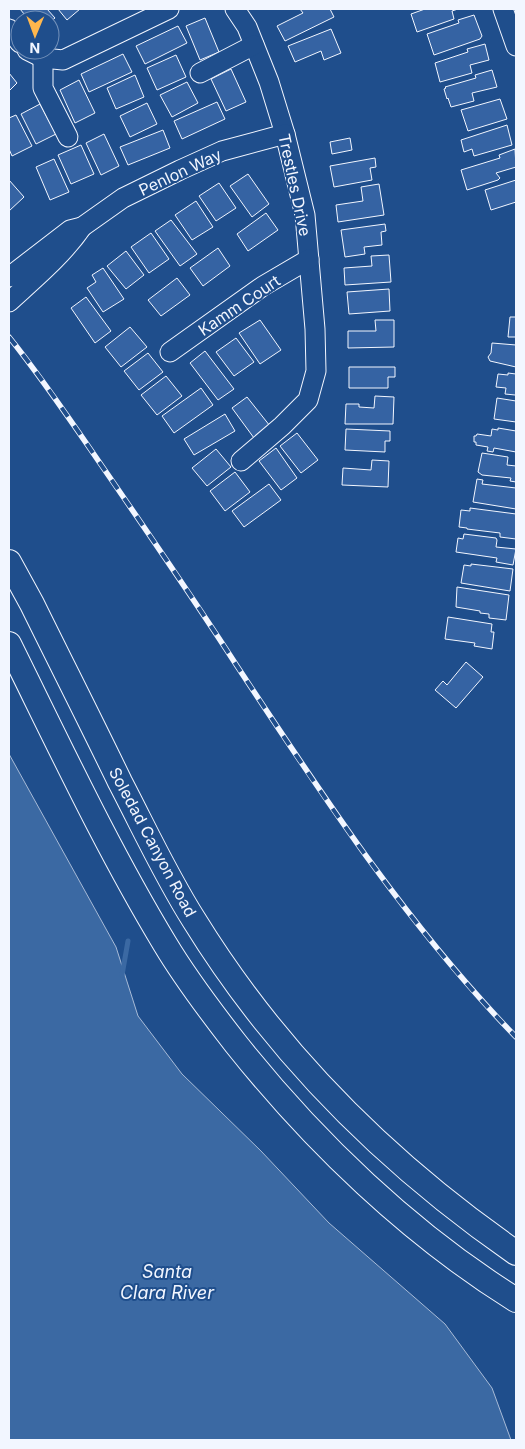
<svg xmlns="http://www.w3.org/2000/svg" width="525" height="1449" font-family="Inter,sans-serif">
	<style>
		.water { fill: #3b69a3; stroke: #a8bbd7 }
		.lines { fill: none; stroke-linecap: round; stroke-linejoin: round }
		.stream { stroke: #3b69a3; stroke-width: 5 }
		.building { fill: #3563a3; stroke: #f2f6ff }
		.minor-casing { stroke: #f2f6ff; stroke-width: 21 }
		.major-casing { stroke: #f2f6ff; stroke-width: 26 }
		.minor { stroke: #1f4e8c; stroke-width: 19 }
		.major { stroke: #1f4e8c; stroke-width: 24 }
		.rail-casing { stroke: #f2f6ff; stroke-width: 5.5 }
		.rail { stroke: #1f4e8c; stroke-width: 4; stroke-dasharray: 11; stroke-linecap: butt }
		.labels { text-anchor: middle; stroke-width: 4; stroke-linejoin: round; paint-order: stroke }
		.street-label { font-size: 16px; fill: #f2f6ff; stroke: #1f4e8c }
		.water-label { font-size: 18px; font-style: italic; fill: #f2f6ff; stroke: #1f4e8c }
	</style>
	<rect width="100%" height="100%" fill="#1f4e8c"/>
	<!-- water -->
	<path class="water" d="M9,754L116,947L138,1016L182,1074L261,1151L329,1223L445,1324L492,1388L511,1440H9Z"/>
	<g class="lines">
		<!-- stream -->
		<path class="stream" d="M122,975L128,941"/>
	</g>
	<!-- building -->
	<g class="building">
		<path d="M20,9H47L55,18L50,22V20H29Z"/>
		<path d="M58,9H80L67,20Z"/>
		<path d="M300,9H330L334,17L285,41L277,26L303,13Z"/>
		<path d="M425,9H458L452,11L454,19L417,32L411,14Z"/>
		<path d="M474,15L482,36L480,39L434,55L427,34L459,23L458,20Z"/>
		<path d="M205,18L219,52L200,60L186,26Z"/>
		<path d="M178,26L187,43L145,64L136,46Z"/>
		<path d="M331,29L341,53L324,60L321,51L295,62L288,46Z"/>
		<path d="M485,44L489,60L470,65L472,73L440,82L435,63L468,52L467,49Z"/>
		<path d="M123,54L132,72L89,92L81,74Z"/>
		<path d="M176,55L186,77L157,90L147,68Z"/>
		<path d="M231,69L246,102L226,111L211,79Z"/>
		<path d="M492,70L497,87L472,93L474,101L451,107L448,98L447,99L444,89L446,88L445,87L476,78L475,75Z"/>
		<path d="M9,73L17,83L9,91Z"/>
		<path d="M135,75L144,97L116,109L107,88Z"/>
		<path d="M79,80L95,113L75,123L60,90Z"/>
		<path d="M187,82L198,103L172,117L160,95Z"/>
		<path d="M500,99L507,119L468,131L461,110Z"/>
		<path d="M217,102L225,119L182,139L174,121Z"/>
		<path d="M147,103L157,124L130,137L120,116Z"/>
		<path d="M40,104L56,134L36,144L21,114Z"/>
		<path d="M16,115L32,146L12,156L9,149V118Z"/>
		<path d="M507,125L512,145L474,156L472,149L464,152L461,140Z"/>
		<path d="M163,130L170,148L128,165L120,147Z"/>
		<path d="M104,134L119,166L101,175L86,143Z"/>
		<path d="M350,138L352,150L332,154L330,142Z"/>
		<path d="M81,145L94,174L71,184L58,155Z"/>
		<path d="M515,149L516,167L496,173L500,178L498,180L467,190L461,170L500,158L499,155Z"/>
		<path d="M375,158L376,167L370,168L372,180L334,187L330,166Z"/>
		<path d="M54,159L69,192L50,200L36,167Z"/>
		<path d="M248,174L269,204L252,217L230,186Z"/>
		<path d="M9,180L24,197L9,211Z"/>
		<path d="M516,180V202L491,210L485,190Z"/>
		<path d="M219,183L236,208L216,221L199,196Z"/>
		<path d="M379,184L384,215L338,222L336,205L363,201L361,187Z"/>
		<path d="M196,201L213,227L192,240L175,215Z"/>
		<path d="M266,213L278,230L248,251L237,234Z"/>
		<path d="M171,220L197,254L180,266L155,231Z"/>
		<path d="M385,224L386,231L381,232L382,245L364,247L365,254L345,257L341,230Z"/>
		<path d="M151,233L169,259L149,273L131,247Z"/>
		<path d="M218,248L230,266L203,286L190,268Z"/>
		<path d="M126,251L144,275L126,289L107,266Z"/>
		<path d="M389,255L391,282L345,285L344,268L372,266L371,256Z"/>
		<path d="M103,268L124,299L103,312L87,288L96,282L92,275Z"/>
		<path d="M177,278L190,295L161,316L148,300Z"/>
		<path d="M389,289L390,311L349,314L347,292Z"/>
		<path d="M86,297L111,331L95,343L71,308Z"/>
		<path d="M510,317H516V337H508Z"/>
		<path d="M260,320L281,350L260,364L239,333Z"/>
		<path d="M375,320H394V347L348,348V331H376Z"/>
		<path d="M130,327L147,347L121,367L105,347Z"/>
		<path d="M236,338L254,362L234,376L216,352Z"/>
		<path d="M492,343L516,345V367L490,361L488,357L491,353Z"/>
		<path d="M205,351L234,389L218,400L190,363Z"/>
		<path d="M148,353L163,372L139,390L124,371Z"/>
		<path d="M349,367H395V377H388V388H349Z"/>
		<path d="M508,373L516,374V395H515L505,394L506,388L496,387L498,374L508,375Z"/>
		<path d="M166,376L182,396L157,415L141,395Z"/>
		<path d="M201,388L213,405L174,433L162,416Z"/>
		<path d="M375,396L394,397L393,424H345L346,404H359V407L374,408Z"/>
		<path d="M247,397L270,426L254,438L232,408Z"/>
		<path d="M497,398L516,401V422L494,419Z"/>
		<path d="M225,414L235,431L194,455L184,439Z"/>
		<path d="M498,428L516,431V457V452L494,448L493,452L487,451L488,447L476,445V442H474V436H476L477,434L491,436L492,429L498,430Z"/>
		<path d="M346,429L390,431V441H385V452L345,450Z"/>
		<path d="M297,433L318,460L301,473L280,446Z"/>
		<path d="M276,448L297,478L281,490L259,461Z"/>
		<path d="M216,449L231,467L207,486L192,468Z"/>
		<path d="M482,453L508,457L507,465L516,466V482L510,481L511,478L482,475L478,472Z"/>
		<path d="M372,460L389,461L388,487L342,485L343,468L371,470Z"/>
		<path d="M235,472L250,492L225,511L210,491Z"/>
		<path d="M477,479L483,480L482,484L516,488V509L473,502Z"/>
		<path d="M269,484L281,500L244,527L232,511Z"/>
		<path d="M470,508L516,514V539L500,537V533L467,529V528L459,527L461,510L470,511Z"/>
		<path d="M464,534L496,538L497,540L496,547L516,549L513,565L496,562L497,558L456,552L458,538L463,539Z"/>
		<path d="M471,564L513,569L510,591L461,583L464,565L471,566Z"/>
		<path d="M457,587L509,595L506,620L489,618V614L480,613V611L456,607Z"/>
		<path d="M448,617L492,624L491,632H494L492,649L474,646L475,643L445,639Z"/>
		<path d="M466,662L483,677L456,708L435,690L443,681L447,685Z"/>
	</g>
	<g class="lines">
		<!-- minor casing -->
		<g class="minor-casing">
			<g id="minor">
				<path d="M235,9L247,27L269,82L285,134L305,215L315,329L316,371L308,400L282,426L241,461"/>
				<path d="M503,9L516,46"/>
				<path d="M9,29L20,43"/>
				<path d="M27,50L43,58L63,60L169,9"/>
				<path d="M43,58V88L68,137"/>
				<path d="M200,73L254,45"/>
				<path d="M82,227L123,198L180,170L222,151L285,134"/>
				<path d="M9,277L70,230L82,227C63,255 34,279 9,302"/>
				<path d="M170,352L263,286L309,259"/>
			</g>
		</g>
		<!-- major casing -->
		<g class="major-casing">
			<g id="major">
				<path d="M9,562L32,604C61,663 91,722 120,782C144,828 166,876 194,920C276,1053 388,1164 516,1253"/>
				<path d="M9,644C59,745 107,848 165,944C186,979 211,1012 236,1044C314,1142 410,1234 516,1300"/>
			</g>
		</g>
		<!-- minor -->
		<use href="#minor" class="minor"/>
		<!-- major -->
		<use href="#major" class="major"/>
		<!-- rail casing -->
		<g class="rail-casing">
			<path id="rail" d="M9,337C46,383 79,433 113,482C155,543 197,604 237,666C323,796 406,924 516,1037"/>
		</g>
		<!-- rail -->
		<use href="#rail" class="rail"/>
	</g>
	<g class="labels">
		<!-- street labels -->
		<g class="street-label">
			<text transform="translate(180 172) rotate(-25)" y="6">Penlon Way</text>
			<text transform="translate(295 185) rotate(78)" y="6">Trestles Drive</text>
			<text transform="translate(239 305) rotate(-34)" y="6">Kamm Court</text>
			<text transform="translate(153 842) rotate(62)" y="6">Soledad Canyon Road</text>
		</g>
		<!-- water labels -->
		<g class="water-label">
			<text x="167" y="1278">Santa<tspan x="167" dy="21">Clara River</tspan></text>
		</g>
	</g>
	<!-- border -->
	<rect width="525" height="1449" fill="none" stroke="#f2f6ff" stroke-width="20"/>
	<!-- north arrow -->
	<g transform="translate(35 35) rotate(181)"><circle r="24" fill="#1f4e8c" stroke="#7391ba"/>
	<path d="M0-4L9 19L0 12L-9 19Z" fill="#ffb74d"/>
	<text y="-8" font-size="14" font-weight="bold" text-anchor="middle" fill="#f2f6ff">N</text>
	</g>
</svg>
